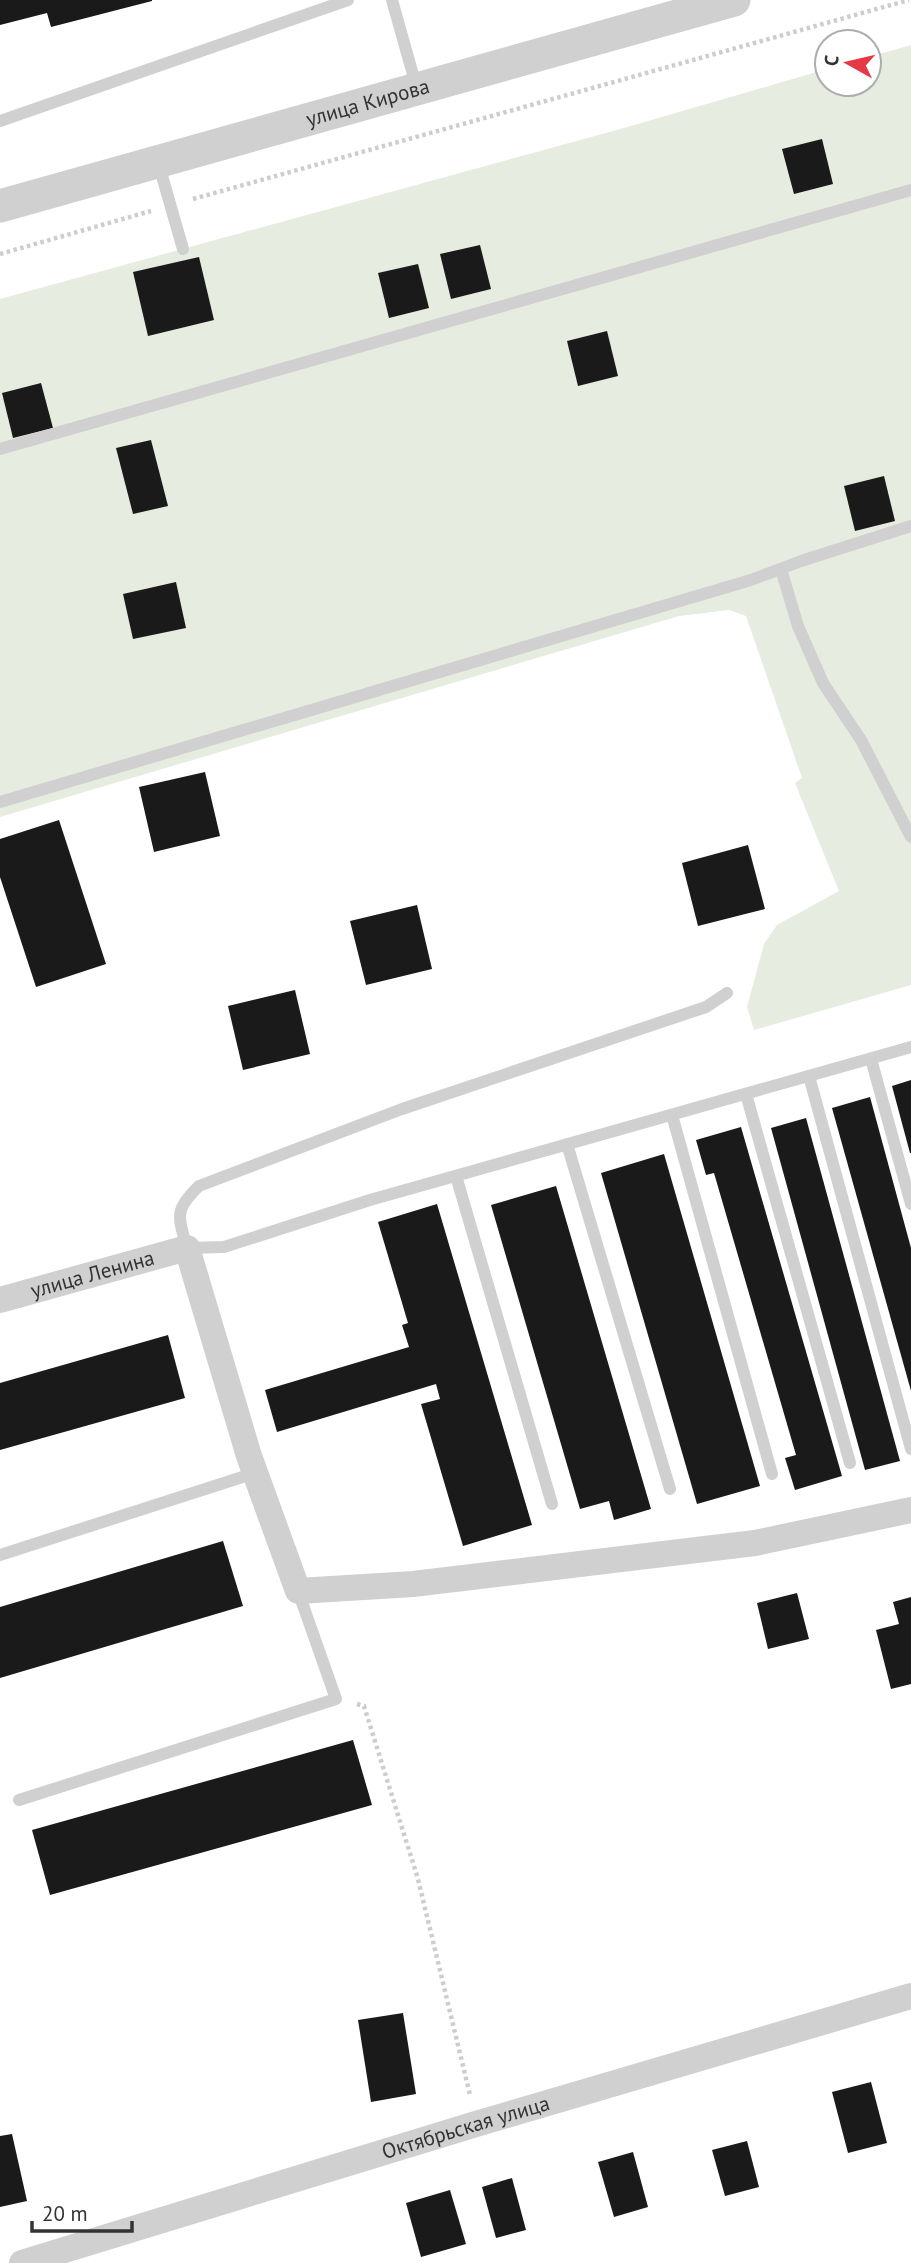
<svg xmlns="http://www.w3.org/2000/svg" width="911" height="2263" font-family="'PT Sans',sans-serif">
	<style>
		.green { fill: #e6ecdf }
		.building { fill: #1a1a1a }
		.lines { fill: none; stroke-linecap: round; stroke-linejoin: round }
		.path { stroke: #cdcdcd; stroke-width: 4.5; stroke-dasharray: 3.5 3.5; stroke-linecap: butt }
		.service { stroke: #d0d0d0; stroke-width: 12 }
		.minor { stroke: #d0d0d0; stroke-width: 26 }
		.tertiary { stroke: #d0d0d0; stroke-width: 33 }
		.labels { text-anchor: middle; stroke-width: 7; stroke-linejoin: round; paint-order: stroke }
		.street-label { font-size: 21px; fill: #333; stroke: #fff }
	</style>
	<rect width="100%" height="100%" fill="#fff"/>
	<!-- green -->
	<path class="green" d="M911,45V985L754,1030L747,1007L764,944L777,925L839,891L795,783L802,778L746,616L729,610L679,616L0,817V299L624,128L827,69V84H869V57Z"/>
	<!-- building -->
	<g class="building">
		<path d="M0,0H152V1L51,27L47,13L0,25Z"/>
		<path d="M822,139L833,184L794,194L782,149Z"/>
		<path d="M480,245L491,289L451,299L440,254Z"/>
		<path d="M199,257L214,320L148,336L133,272Z"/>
		<path d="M418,264L429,308L389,318L378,273Z"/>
		<path d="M607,331L618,376L578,386L567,341Z"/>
		<path d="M41,383L53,428L13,438L2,393Z"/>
		<path d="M151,440L168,506L133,514L116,448Z"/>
		<path d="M884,476L895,521L855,531L844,486Z"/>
		<path d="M176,582L186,628L133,639L123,594Z"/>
		<path d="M205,772L220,836L154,852L139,787Z"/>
		<path d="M59,820L106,964L36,987L0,877V839Z"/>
		<path d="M748,845L765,909L698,926L682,863Z"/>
		<path d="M417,905L432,969L366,985L350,921Z"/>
		<path d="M295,990L310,1054L243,1070L228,1006Z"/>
		<path d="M911,1080V1153H910L892,1086Z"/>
		<path d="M870,1097L911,1248V1391L832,1108Z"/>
		<path d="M806,1118L900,1461L865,1470L771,1128Z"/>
		<path d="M741,1127L842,1476L795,1490L785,1458L796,1455L714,1173L706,1175L696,1140Z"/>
		<path d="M664,1154L760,1486L697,1504L601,1173Z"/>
		<path d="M556,1186L651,1509L614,1520L609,1501L580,1509L491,1205Z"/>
		<path d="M437,1204L532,1525L463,1546L421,1404L440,1399L436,1384L277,1432L265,1390L409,1347L402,1325L408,1323L378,1222Z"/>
		<path d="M168,1335L185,1398L0,1450V1383Z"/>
		<path d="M223,1541L243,1606L0,1678V1607Z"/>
		<path d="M797,1593L809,1639L768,1649L757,1603Z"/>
		<path d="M911,1597V1684L891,1689L876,1630L899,1624L893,1602Z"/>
		<path d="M353,1740L372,1805L50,1895L32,1830Z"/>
		<path d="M403,2013L416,2094L371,2102L358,2020Z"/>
		<path d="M871,2082L887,2143L848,2153L832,2092Z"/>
		<path d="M12,2134L27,2201L0,2207V2136Z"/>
		<path d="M747,2141L759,2187L725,2196L712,2150Z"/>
		<path d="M633,2152L648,2207L614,2217L598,2162Z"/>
		<path d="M512,2178L526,2230L496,2238L482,2187Z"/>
		<path d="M450,2190L466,2244L421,2257L406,2203Z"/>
	</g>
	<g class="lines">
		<!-- path -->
		<g class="path">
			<path d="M193,199L909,0"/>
			<path d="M0,254L151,211"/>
			<path d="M357,1704L364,1706L418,1879L470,2095"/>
		</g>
		<!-- service -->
		<g class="service">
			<path d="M392,0L417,89"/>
			<path d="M0,121L348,0"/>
			<path d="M158,162L183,249"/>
			<path d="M0,449L911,190"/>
			<path d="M781,569L798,626L823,683L861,740L911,837"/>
			<path d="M0,802L751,580L801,561L911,526"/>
			<path d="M727,993L706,1007L402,1109L199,1186C174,1210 178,1216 187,1248L224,1247L370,1200L911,1047"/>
			<path d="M871,1059L911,1204"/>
			<path d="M809,1076L911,1449"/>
			<path d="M746,1094L850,1463"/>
			<path d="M672,1115L772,1474"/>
			<path d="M567,1144L670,1489"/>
			<path d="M456,1176L552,1504"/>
			<path d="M0,1555L255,1473"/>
			<path d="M19,1800L336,1699L298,1591"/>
		</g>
		<!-- minor -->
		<g class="minor">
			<path id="s1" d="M0,1300L187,1248L249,1456L298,1591L413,1584L755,1543L911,1510"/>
			<path id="s2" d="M22,2263L476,2124L911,1996"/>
		</g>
		<!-- tertiary -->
		<path class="tertiary" id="s3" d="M0,206L734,0"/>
	</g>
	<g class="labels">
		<!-- street labels -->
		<g class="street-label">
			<text dy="7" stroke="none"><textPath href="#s3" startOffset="382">улица Кирова</textPath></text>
			<text dy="7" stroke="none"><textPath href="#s1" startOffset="96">улица Ленина</textPath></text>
			<text dy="7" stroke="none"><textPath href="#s2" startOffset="464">Октябрьская улица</textPath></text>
		</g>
	</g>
	<!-- north arrow -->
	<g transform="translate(848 63) rotate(278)"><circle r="33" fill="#ffffff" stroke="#adadad" stroke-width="2"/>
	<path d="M0-5L12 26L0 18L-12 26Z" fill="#e63946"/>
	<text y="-10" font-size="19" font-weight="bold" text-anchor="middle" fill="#333333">С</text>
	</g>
	<!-- scale -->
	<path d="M32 2221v10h100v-10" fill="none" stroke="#333333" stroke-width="3.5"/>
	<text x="42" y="2221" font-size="21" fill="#333333" stroke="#ffffff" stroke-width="5" paint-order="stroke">20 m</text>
</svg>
